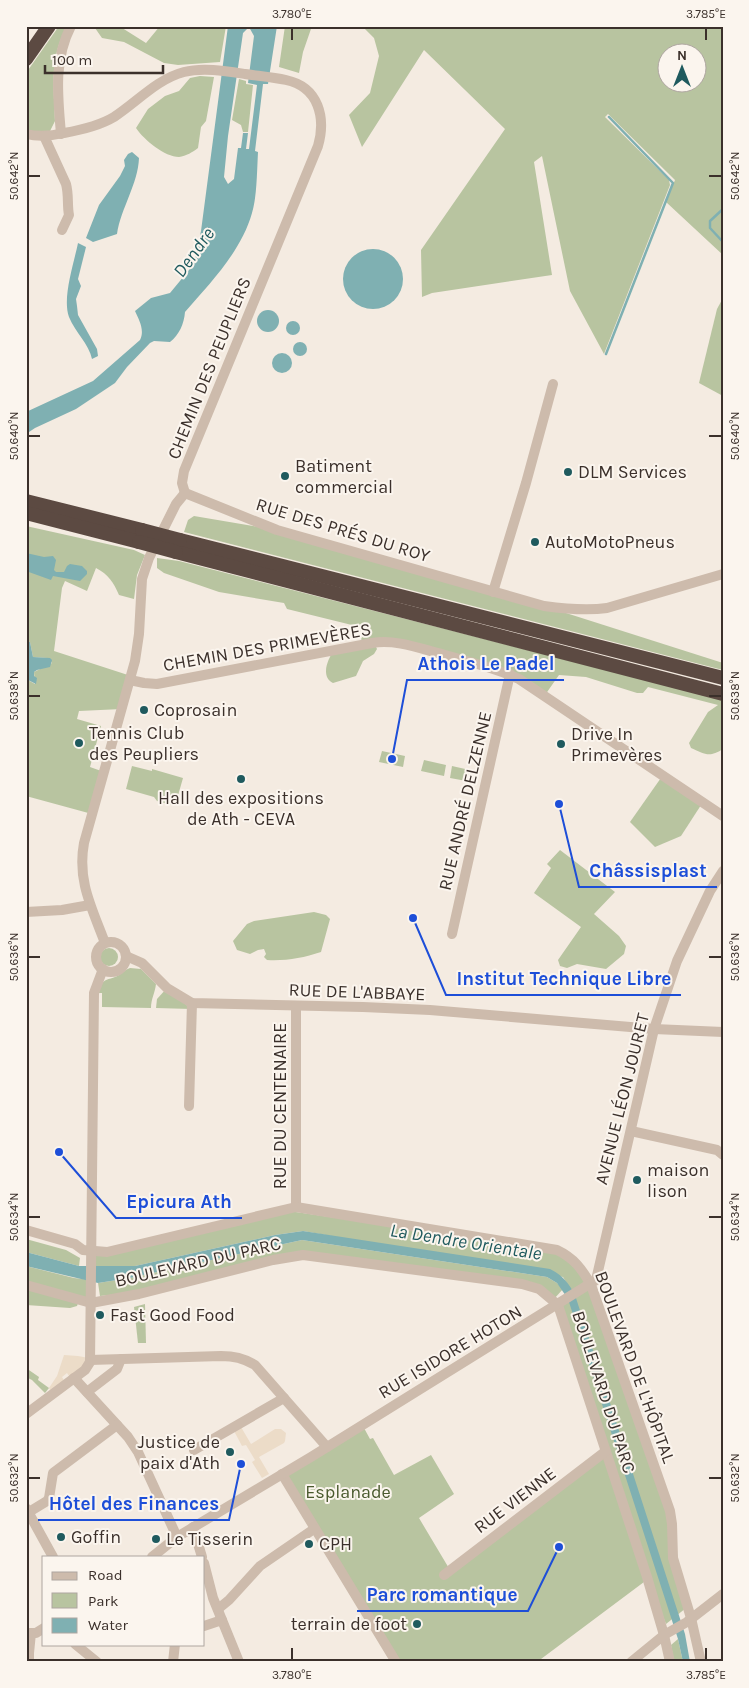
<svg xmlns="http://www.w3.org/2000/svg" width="749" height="1688" font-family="Karla,sans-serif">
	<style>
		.green { fill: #b8c4a0; fill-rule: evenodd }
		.plaza { fill: #ecdcc8 }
		.water { fill: #7fb0b2; fill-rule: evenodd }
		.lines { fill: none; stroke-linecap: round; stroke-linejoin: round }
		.stream { stroke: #7fb0b2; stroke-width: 2.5 }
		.minor { stroke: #cdbbac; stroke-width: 10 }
		.highway { stroke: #5c4a42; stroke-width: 14 }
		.highway-bridge { stroke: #5c4a42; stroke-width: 14 }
		.ticks { fill: none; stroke: #3b302b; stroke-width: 2 }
		.poi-dot { fill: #1f5a5e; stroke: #fbf5ee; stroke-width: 2 }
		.labels { text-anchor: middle; stroke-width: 4; stroke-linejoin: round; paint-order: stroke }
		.street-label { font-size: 18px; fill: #3b302b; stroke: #fbf5ee }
		.poi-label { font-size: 18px; fill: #3b302b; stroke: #fbf5ee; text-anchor: start }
		.park-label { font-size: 18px; fill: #4a5a2e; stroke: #fbf5ee }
		.water-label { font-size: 19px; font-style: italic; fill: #1f5a5e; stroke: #fbf5ee }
		.leader { fill: none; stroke: #1d4ed8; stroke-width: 2 }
		.callout-dot { fill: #1d4ed8; stroke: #fbf5ee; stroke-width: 2 }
		.callout-label { font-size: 19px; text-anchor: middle; font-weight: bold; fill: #1d4ed8; stroke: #fbf5ee; stroke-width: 4; stroke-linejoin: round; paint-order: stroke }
		.neatline { fill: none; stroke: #3b302b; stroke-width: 2 }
		.ticks-label { font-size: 12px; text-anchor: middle; fill: #3b302b }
	</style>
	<rect width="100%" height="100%" fill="#f4ebe1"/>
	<!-- green -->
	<g class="green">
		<path d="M59,26H67C49,59 54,85 55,121L50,131L37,132L26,130V73Z"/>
		<path d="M96,26H119L146,43L160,26H226L220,62L178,65L164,63L124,42L102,38L95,28Z"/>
		<path d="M285,26H312L303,52L299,73L279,67Z"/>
		<path d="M362,26H723V255L666,202L675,180L608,114L605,117L669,180L670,185L604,354L570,291L542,156L534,162L552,275L432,293L422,297L421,250L505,129L424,50L362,147L349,115L370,93L379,56L374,38ZM666,52H696V82H666Z"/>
		<path d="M200,76L214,77L206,121L201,127L198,148C193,152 186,156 179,157C165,157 144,140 136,128L148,109L165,96L179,91L190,78Z"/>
		<path d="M239,79L246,81V84L253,85L248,132H243L241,125L232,120Z"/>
		<path d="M723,298V396L699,383L717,309Z"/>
		<path d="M194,516L277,530L544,606L723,663V670L184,532L188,520Z"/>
		<path d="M26,526L134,550L145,555L137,575L134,599L119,595C114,583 108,574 96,568L87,591L65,581L62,588L54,651L131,676L122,709L79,711L77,719L101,726L90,767L104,772L92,814L26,796V679L35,684L34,672L52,663L47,658L33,657L30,642L26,641Z"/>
		<path d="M157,558L179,561L723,700V749C709,758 705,754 691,748L689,743L708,712L718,705L648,687L643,693H637L586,677L559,675L545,695L530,685L406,645H375L377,649L374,654L363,661L356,676L333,683C320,676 328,659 334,650L362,645L360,627L287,609L284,603L219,592L164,573L157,568Z"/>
		<path d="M382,751L405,756L403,767L379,762Z"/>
		<path d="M424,760L446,765L444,776L421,771Z"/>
		<path d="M132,766L152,771V769L183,778L175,806L157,801L154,797L126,789Z"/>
		<path d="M452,766L474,771L472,782L450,778Z"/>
		<path d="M663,775L703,802L681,836L655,847L630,822Z"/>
		<path d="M560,850L615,892L594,914L619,936L626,946L624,954L606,969L577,964L567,968L560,966L558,960L581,927L534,893L551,868L547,864Z"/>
		<path d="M314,912L326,915L330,919L321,952C303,958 286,961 267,960L264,957L266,954L264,949L258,950L250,954L237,950L233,941L247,924L254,921Z"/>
		<circle cx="109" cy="957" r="9"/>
		<path d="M130,968L141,969L156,984C155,993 151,999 151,1008L102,1007V993H98C104,975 107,982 119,975C123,972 125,970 130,968Z"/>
		<path d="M167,988L191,1009L156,1008L157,999Z"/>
		<path d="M282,1210L557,1250L582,1270L670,1511L686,1608L666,1624L648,1579L537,1662H396L282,1474L364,1428L370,1439L373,1438L394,1475L431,1455L454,1494L419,1518L450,1570L606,1451L558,1305L574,1295L563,1277L303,1231L275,1235L135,1266L91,1267V1252Z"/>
		<path d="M26,1239L66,1250L80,1258L79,1266L26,1252Z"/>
		<path d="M302,1240L547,1277L557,1283L563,1289L554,1299L541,1287L303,1253L139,1292L100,1296L98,1283L130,1278Z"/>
		<path d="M26,1266L74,1278L91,1280V1302L78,1303L77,1306L70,1308L26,1305Z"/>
		<path d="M145,1304L146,1343H138L134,1307Z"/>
		<path d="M26,1368L39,1377L38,1380L49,1388L45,1393L32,1380L26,1377Z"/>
		<path d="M678,1639L683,1662H674L671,1645Z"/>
	</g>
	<!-- plaza -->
	<g class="plaza">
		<path d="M64,1355L78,1356L89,1358L72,1380L67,1373L62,1377L66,1384L53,1394L49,1388L57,1376Z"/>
		<path d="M241,1427L251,1444L275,1429H281L286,1433L285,1441L284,1443L259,1457L269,1474L262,1478L252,1462L255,1460L246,1445L242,1446L234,1431Z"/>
	</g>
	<!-- water -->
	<g class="water">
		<path d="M228,26H277L268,84H263L255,151L258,152C257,170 257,197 252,213C241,252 210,283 185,312C184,324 179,335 170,342L154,341L150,343L127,367L115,383L76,409L35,428L26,434V412L93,381L140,340C145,330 139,320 135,311L151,298L170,293L189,270L195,258L201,231ZM249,27L254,36L248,83L257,85L249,149H246L248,133H243L241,148H238L234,179L228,184L224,177L228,136L243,33Z"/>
		<path d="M132,152L139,158C138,184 121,208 117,234L93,242L86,238L99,205L120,176L125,166L124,160L128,154Z"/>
		<path d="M78,243L86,247L78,279L81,286L76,299L77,306L78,315L97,349L98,356L92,359C89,344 75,332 69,317C62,298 74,263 78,243Z"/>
		<circle cx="373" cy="279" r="30"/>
		<circle cx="268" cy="321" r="11"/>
		<circle cx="293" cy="328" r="7"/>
		<circle cx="300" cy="349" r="7"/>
		<circle cx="282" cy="363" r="10"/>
		<path d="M26,553L44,557L53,556L56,560L54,570L56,572H64L67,566L70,564L82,566L87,571V574L80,581L53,576L51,580L26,571Z"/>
		<path d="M26,641L30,642L33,657L50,658L52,660L50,667L37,670L34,672V676L37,678L36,684L26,679Z"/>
		<path d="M303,1231L550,1269C562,1275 569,1283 575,1295L685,1634L690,1662H683L678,1639L568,1299L557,1283L547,1277L302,1240L130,1278L98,1283L26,1266V1252L79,1266H135L275,1235Z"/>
	</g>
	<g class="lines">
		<!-- stream -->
		<g class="stream">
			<path d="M723,209L710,221V228L723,242"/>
			<path d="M606,354L673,183L609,117"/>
		</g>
		<!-- minor -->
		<g class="minor">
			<path d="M26,134C39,137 51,136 64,133C81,130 99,126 114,117C137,102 157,79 184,72C203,67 226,71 245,74C259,76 273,77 286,80C319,87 326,118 318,146L184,471L182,483L185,493"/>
			<path d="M61,134C58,97 53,61 71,26"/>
			<path d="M44,136L66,184C69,195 67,205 69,215L62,230"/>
			<path d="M185,493L277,530L544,606C566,609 586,611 607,608L723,574"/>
			<path d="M493,592L526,483L553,384"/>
			<path d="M130,680L144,683L157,684L372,643C397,639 421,649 445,655C470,662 496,668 519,679L723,816"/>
			<path d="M26,912L62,910L90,905"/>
			<path d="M452,934L510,674"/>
			<circle cx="111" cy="957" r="15"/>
			<path d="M105,943C92,908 77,881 84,843L135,661L139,634L142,579L149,558L176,504L185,493"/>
			<path d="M126,956L142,963L167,988L192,1003L363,1007L430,1010L654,1029L723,1032"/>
			<path d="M189,1106L192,1003"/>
			<path d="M631,1131L717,1150L723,1155"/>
			<path d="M296,1207V1006"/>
			<path d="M26,1230L75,1244L83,1250L107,1252L296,1207L557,1250C574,1258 582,1269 591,1285L670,1511L672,1524L673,1558L691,1618L701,1662"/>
			<path d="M26,1285L91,1303L139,1294L273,1260L303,1255L522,1284L539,1289L558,1305L647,1577L664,1635L670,1662"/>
			<path d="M90,1360L221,1356C234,1356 243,1358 255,1365L327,1447"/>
			<path d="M74,1378L128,1437L138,1452L177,1537"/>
			<path d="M87,1392L117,1369L121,1359"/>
			<path d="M26,1414L85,1370L90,1362L94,993L103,969"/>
			<path d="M194,1450L284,1398"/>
			<path d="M282,1474L396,1662"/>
			<path d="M26,1508L53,1557"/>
			<path d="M29,1512L47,1501L49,1498L53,1473L117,1425"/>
			<path d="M193,1527L202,1557"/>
			<path d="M152,1557L177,1537L311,1457L596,1280L654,1029L677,961L710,891L723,871"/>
			<path d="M204,1563L213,1598L239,1662"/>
			<path d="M444,1575L606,1451"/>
			<path d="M218,1609L229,1600L260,1566L314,1529"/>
			<path d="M204,1626L222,1620"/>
			<path d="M26,1633H36L44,1628"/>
			<path d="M75,1644L97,1662"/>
			<path d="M29,1662V1653L31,1633"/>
			<path d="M173,1662L175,1644"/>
			<path d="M631,1662L664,1635L687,1622L723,1594"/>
		</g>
		<!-- highway -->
		<g class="highway">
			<path d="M26,59L49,26"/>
			<path d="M26,501L142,530"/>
			<path d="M26,513L139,542"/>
			<path d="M180,540L723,678"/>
			<path d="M176,552L723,694"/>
		</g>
		<!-- highway-bridge -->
		<g class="highway-bridge">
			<path d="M142,530L180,540"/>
			<path d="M139,542L176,552"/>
		</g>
	</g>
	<!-- ticks -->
	<path class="ticks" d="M292,28V40M706,28V40M28,176H40M709,176H722M28,436H40M709,436H722M28,696H40M709,696H722M28,957H40M709,957H722M28,1217H40M709,1217H722M28,1478H40M709,1478H722M292,1648V1660M706,1648V1660"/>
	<!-- markers -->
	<g class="poi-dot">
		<circle cx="568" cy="472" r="5"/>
		<circle cx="285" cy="476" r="5"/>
		<circle cx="535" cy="542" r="5"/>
		<circle cx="144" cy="710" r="5"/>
		<circle cx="79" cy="743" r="5"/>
		<circle cx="561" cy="744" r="5"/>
		<circle cx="241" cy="779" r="5"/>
		<circle cx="637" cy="1180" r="5"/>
		<circle cx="100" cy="1315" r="5"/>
		<circle cx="230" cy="1452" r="5"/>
		<circle cx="61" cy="1537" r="5"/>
		<circle cx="156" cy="1539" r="5"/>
		<circle cx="309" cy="1544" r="5"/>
		<circle cx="417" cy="1624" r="5"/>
	</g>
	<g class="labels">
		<!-- street labels -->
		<g class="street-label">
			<text transform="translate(209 368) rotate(-68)" y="6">CHEMIN DES PEUPLIERS</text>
			<text transform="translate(343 530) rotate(17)" y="6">RUE DES PRÉS DU ROY</text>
			<text transform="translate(267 647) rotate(-10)" y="6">CHEMIN DES PRIMEVÈRES</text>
			<text transform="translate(465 801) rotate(-77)" y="6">RUE ANDRÉ DELZENNE</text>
			<text transform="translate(357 992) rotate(2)" y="6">RUE DE L'ABBAYE</text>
			<text transform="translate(622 1099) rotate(-76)" y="6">AVENUE LÉON JOURET</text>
			<text transform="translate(280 1106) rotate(-90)" y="6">RUE DU CENTENAIRE</text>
			<text transform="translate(198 1262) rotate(-13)" y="6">BOULEVARD DU PARC</text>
			<text transform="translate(450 1352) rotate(-31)" y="6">RUE ISIDORE HOTON</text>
			<text transform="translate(635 1367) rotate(70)" y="6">BOULEVARD DE L'HÔPITAL</text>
			<text transform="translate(604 1392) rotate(72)" y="6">BOULEVARD DU PARC</text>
			<text transform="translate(515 1500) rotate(-37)" y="6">RUE VIENNE</text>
		</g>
		<!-- poi labels -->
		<g class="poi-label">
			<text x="295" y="472">Batiment<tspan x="295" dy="21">commercial</tspan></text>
			<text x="578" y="478">DLM Services</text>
			<text x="545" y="548">AutoMotoPneus</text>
			<text x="154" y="716">Coprosain</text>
			<text x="89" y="739">Tennis Club<tspan x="89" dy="21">des Peupliers</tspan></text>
			<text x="571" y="740">Drive In<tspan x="571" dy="21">Primevères</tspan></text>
			<text x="241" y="804" text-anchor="middle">Hall des expositions<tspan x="241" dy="21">de Ath - CEVA</tspan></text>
			<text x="647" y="1176">maison<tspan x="647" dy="21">lison</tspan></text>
			<text x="110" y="1321">Fast Good Food</text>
			<text x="220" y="1448" text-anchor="end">Justice de<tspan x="220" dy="21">paix d'Ath</tspan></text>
			<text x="71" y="1543">Goffin</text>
			<text x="166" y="1545">Le Tisserin</text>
			<text x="319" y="1550">CPH</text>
			<text x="407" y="1630" text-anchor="end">terrain de foot</text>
		</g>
		<!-- park labels -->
		<g class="park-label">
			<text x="348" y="1498">Esplanade</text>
		</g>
		<!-- water labels -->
		<g class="water-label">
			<text transform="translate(193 252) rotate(-54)" y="7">Dendre</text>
			<text transform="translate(466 1241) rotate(9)" y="7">La Dendre Orientale</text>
		</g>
	</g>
	<!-- callouts -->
	<path class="leader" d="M392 759L407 680H564M559 804L579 887H717M413 918L446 995H681M59 1152L116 1218H242M241 1464L229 1520H38M559 1547L528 1611H357"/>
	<g class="callout-dot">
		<circle cx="392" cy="759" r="5"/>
		<circle cx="559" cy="804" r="5"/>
		<circle cx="413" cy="918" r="5"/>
		<circle cx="59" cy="1152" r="5"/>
		<circle cx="241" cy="1464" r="5"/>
		<circle cx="559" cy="1547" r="5"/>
	</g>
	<g class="callout-label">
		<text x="486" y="670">Athois Le Padel</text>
		<text x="648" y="877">Châssisplast</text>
		<text x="564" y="985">Institut Technique Libre</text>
		<text x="179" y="1208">Epicura Ath</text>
		<text x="134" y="1510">Hôtel des Finances</text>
		<text x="442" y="1601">Parc romantique</text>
	</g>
	<!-- border -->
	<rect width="749" height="1688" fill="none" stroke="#fbf5ee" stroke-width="55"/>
	<!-- legend -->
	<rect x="42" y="1556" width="162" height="90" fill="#fbf5ee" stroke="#aea6a0"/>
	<rect x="52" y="1572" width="25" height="8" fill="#cdbbac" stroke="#aea6a0"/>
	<text x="88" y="1580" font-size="15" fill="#3b302b">Road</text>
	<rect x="52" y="1593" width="25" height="15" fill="#b8c4a0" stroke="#aea6a0"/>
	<text x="88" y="1606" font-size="15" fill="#3b302b">Park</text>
	<rect x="52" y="1618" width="25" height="15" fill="#7fb0b2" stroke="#aea6a0"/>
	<text x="88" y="1630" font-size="15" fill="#3b302b">Water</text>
	<!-- north arrow -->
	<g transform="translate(682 68)"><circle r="24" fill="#fbf5ee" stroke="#aea6a0"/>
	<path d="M0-4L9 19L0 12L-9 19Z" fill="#1f5a5e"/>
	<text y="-8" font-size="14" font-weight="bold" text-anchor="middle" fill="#3b302b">N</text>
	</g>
	<!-- scale -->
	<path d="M45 65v8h118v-8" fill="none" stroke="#3b302b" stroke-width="2.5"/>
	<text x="52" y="65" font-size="15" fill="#3b302b" stroke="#fbf5ee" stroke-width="4" paint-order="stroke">100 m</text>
	<rect x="28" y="28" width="694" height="1632" class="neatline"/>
	<g class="ticks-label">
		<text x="292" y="18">3.780°E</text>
		<text x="706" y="18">3.785°E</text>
		<text transform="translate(14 176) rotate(-90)" y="4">50.642°N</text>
		<text transform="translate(735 176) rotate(-90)" y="4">50.642°N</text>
		<text transform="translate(14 436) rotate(-90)" y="4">50.640°N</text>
		<text transform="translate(735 436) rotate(-90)" y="4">50.640°N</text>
		<text transform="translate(14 696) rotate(-90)" y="4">50.638°N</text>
		<text transform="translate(735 696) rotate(-90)" y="4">50.638°N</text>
		<text transform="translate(14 957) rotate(-90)" y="4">50.636°N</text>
		<text transform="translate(735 957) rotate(-90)" y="4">50.636°N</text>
		<text transform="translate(14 1217) rotate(-90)" y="4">50.634°N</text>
		<text transform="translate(735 1217) rotate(-90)" y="4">50.634°N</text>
		<text transform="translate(14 1478) rotate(-90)" y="4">50.632°N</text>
		<text transform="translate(735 1478) rotate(-90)" y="4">50.632°N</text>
		<text x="292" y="1679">3.780°E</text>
		<text x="706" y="1679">3.785°E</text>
	</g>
</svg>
